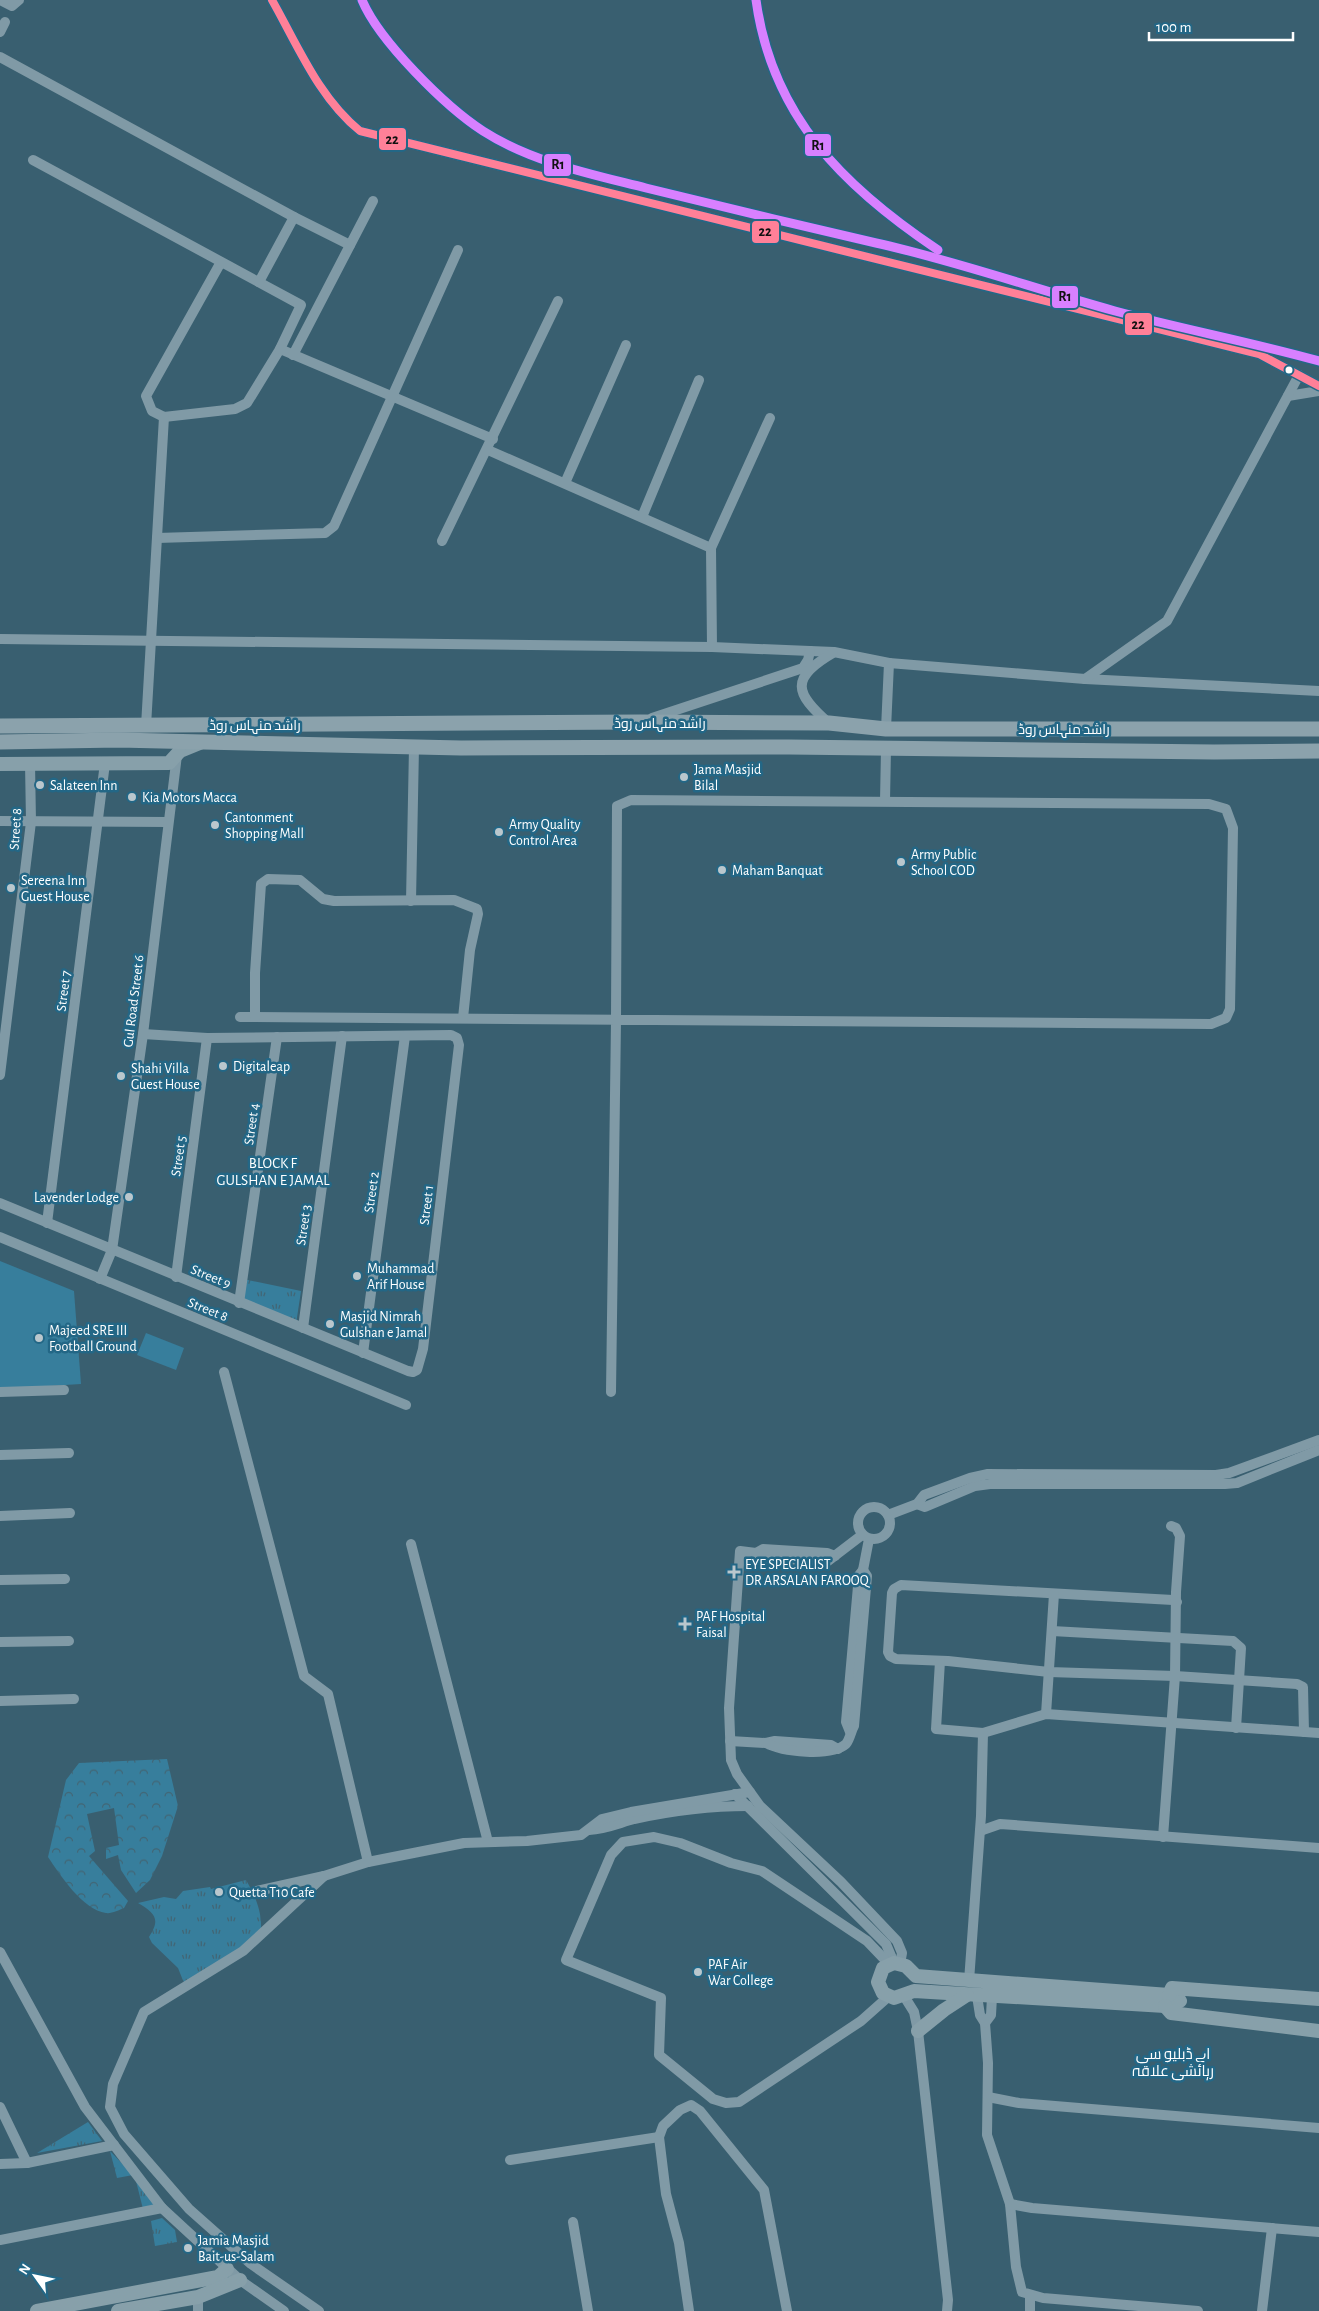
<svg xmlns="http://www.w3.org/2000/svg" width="1319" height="2311" font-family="'Alegreya Sans',Cairo,sans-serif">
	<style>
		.grass { fill: url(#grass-tufts) }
		.forest { fill: url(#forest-crowns) }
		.pitch { fill: #377e9c }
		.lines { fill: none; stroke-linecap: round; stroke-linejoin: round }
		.street { stroke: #809aa6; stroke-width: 10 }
		.secondary { stroke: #87a0aa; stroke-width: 14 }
		.primary { stroke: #8ba2ac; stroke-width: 15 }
		.bus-1-casing { stroke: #236786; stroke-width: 11 }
		.bus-1 { stroke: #ff8098; stroke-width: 8 }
		.rail-1-casing { stroke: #236786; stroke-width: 12 }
		.rail-1 { stroke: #d880ff; stroke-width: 9 }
		.bus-dot { fill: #fff; stroke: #236786; stroke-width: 2 }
		.poi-dot { fill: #bac7cd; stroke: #236786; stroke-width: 2 }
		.labels { text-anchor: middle; stroke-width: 5; stroke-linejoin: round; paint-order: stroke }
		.street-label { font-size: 14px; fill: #fff; stroke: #236786 }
		.poi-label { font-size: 14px; fill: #fff; stroke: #236786; text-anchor: start }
		.neighbourhood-label { font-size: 15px; fill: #fff; stroke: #236786 }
		.line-badge { stroke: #236786; stroke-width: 2 }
		.pale-badge-label { font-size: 14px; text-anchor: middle; font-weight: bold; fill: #111 }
	</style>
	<defs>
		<pattern id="grass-tufts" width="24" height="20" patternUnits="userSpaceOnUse" patternTransform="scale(1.25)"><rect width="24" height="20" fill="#377e9c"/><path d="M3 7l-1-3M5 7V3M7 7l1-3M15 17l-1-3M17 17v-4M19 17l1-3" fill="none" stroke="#426574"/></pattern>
		<pattern id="forest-crowns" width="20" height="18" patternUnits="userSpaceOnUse" patternTransform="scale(1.25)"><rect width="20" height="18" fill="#377e9c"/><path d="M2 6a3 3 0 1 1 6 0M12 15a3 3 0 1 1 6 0" fill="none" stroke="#426574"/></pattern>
	</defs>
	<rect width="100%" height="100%" fill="#395f70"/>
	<!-- grass -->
	<g class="grass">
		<path d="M243,1279L301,1291L296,1324L240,1303Z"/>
		<path d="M246,1880C255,1895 262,1912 261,1929L242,1947L184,1983L178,1968L152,1943L149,1937C161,1919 155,1913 138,1903L164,1897L176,1899L183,1891L210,1887L211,1889Z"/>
		<path d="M88,2122L102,2141L37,2153Z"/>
		<path d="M110,2151L133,2175L117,2178Z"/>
		<path d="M136,2181L155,2205L143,2209Z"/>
		<path d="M162,2218L175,2230L177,2242L155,2246L151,2221Z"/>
	</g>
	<!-- forest -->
	<path class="forest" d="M167,1759L178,1806L162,1856L150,1880L136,1893L121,1870L118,1855L106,1859V1848L119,1845L114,1808L87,1814L95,1851L89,1856L128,1901L124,1908C119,1910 111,1914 106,1913C83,1910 60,1875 48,1857L66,1780L79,1763Z"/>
	<!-- pitch -->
	<g class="pitch">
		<path d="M0,1261L74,1291L81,1384L0,1389Z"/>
		<path d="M146,1333L184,1348L176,1370L137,1355Z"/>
	</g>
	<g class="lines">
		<!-- street -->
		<g class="street">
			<path d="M0,0L12,6L19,0"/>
			<path d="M272,0C298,46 319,98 360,131L1259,354L1319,386"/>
			<path d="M0,32L5,22"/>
			<path d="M0,57L294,217L350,245"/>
			<path d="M33,160L301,305L280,349L247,403L235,409L164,417L152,411L146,396L221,262"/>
			<path d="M259,282L294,217"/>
			<path d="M280,349L493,439"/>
			<path d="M293,355L373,201"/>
			<path d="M1288,396L1319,391"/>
			<path d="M488,450L711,548L712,647"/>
			<path d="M565,483L626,345"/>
			<path d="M642,517L699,380"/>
			<path d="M157,538L325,533L334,526L458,250"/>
			<path d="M442,541L558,301"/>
			<path d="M711,548L770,418"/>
			<path d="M0,639L712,647L834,652L889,663L886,729"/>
			<path d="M889,663L1085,679L1319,691"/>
			<path d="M1085,679L1167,621L1299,375"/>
			<path d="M652,718L803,668L808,660L810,651"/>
			<path d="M829,723C794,693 790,678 833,653"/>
			<path d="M146,726L164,417"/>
			<path d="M885,801L886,749"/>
			<path d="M0,821L168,822"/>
			<path d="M411,901L414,747"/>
			<path d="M240,1017L1211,1024L1226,1018L1230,1009L1233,828L1226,809L1209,804L631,800L617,806L616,1021L611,1392"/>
			<path d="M255,1017V973L261,884L268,879L300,880L323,899L334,901L454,900L477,909L478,914L470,950L463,1018"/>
			<path d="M0,1075L31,822L30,763"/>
			<path d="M0,1203L408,1371L413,1372L417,1370L423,1349L459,1045L457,1038L451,1035L207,1038L143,1034"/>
			<path d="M47,1223L105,763"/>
			<path d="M0,1237L406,1405"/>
			<path d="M176,1277L207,1038"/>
			<path d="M100,1279L112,1250L143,1034L177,755"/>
			<path d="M239,1303L277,1037"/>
			<path d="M303,1328L342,1036"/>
			<path d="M363,1353L405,1036"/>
			<path d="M224,1372L304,1676L328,1694L368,1862"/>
			<path d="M0,1392L64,1390"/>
			<path d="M0,1455L69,1453"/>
			<path d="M917,1504L925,1507L975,1486L990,1484H1225L1237,1483L1319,1450"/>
			<circle cx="874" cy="1523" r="16"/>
			<path d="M888,1515L917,1504L924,1495L970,1478L988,1474L1216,1475L1229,1473L1319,1440"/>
			<path d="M0,1516L70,1513"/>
			<path d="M862,1535L828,1561L763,1558L756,1553L740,1551L729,1708L731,1760L737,1774L760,1806L841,1882L897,1941L902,1953L900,1964"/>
			<path d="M411,1544L488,1842"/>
			<path d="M756,1553L763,1549L827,1553L835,1556"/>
			<path d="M0,1580L65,1579"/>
			<path d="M1177,1602L1173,1600L901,1585L894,1589L892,1593L888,1652L890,1656L896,1659L948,1661L1049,1672L1175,1676L1297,1684L1303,1687L1304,1732"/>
			<path d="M1052,1631L1233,1641L1241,1648L1236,1728"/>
			<path d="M0,1642L69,1641"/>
			<path d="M940,1661L936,1729L983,1733L1046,1714L1319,1733"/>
			<path d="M0,1701L74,1699"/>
			<path d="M1046,1714L1054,1594"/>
			<path d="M850,1732L846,1722L859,1575L863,1570L869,1539"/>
			<path d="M730,1741L766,1743L775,1741L831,1745L838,1749"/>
			<path d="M766,1743C782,1752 831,1757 846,1744C850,1739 851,1731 854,1726L867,1576L863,1570"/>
			<path d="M735,1794L886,1944L894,1963"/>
			<path d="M589,1830C606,1829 619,1823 634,1819C671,1811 711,1806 748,1806"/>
			<path d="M980,1831L1000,1824L1319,1848"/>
			<path d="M1163,1837L1175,1676L1176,1592L1180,1536L1176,1528L1171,1526"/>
			<path d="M257,1891L324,1876L368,1862L464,1843L527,1841L581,1835L602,1819L631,1812L750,1792"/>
			<path d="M0,1952L85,2107L162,2208L240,2280L284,2311"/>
			<path d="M969,1981L981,1816L983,1733"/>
			<path d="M904,1996L914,2012L918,2031L948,2300L947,2311"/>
			<path d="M977,1996L980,2015L985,2023L988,2063L987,2135L1010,2204L1016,2267L1022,2292L1043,2298L1198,2311"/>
			<path d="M888,1997L861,2021L739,2102L726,2103L713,2099L659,2055L661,1998L566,1960L611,1855L623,1842L654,1837L680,1843L731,1863L762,1871L867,1941L889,1964"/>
			<path d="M985,2023L991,2015L992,1997"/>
			<path d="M988,2097L1019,2103L1319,2128"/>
			<path d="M0,2107L27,2163"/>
			<path d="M510,2160L659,2137"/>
			<path d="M0,2164L27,2163L114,2145"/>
			<path d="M1010,2204L1032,2208L1319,2232"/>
			<path d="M573,2222L588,2311"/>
			<path d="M0,2240L162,2208"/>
			<path d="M198,2311V2297"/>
			<path d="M319,2311L251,2264L189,2209L124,2134L110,2107L113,2084L144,2012L243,1951L324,1876"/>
			<path d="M689,2311L679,2243L666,2194L659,2137L663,2126L680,2110L691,2105L700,2111L764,2190L787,2311"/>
			<path d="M1030,2311V2295"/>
			<path d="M1262,2311L1272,2228"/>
		</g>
		<!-- secondary -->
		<g class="secondary">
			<path d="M0,764L169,763L180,751L202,742"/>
			<path d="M894,1963L906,1966L916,1976L1169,1995L1180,2001L1165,2006L914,1991L894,1998L883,1993L878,1982L883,1968Z"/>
			<path d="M1169,1995L1172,1988L1319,1999"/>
			<path d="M1165,2006L1171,2013L1319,2031"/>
			<path d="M918,2031L944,2010L967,1995"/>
			<path d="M37,2311L218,2277L227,2269"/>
			<path d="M118,2311L198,2297L240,2280"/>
		</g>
		<!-- primary -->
		<g class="primary">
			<path d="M0,726L640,722L829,723L886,729H1319"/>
			<path d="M0,742L119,740L461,748L789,747L1214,752L1319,751"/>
		</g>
		<!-- bus-1 casing -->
		<g class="bus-1-casing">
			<path id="bus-1" d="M272,0C298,46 319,98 360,131L1259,354L1319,386"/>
		</g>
		<!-- bus-1 -->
		<use href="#bus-1" class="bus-1"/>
		<!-- rail-1 casing -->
		<g class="rail-1-casing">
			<g id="rail-1">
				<path d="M362,0C379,41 446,107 483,131C531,162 591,174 646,188C723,207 799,225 876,243C957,261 1035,289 1115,311C1182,329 1251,342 1319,361"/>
				<path d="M756,0C772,117 844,187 938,250"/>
			</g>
		</g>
		<!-- rail-1 -->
		<use href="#rail-1" class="rail-1"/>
	</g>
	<!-- markers -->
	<circle class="bus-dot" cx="1289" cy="370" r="4.5"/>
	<g class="poi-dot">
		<circle cx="684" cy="777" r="5"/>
		<circle cx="40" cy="785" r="5"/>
		<circle cx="132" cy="797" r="5"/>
		<circle cx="215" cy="825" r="5"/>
		<circle cx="499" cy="832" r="5"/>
		<circle cx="901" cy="862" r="5"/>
		<circle cx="722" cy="870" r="5"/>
		<circle cx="11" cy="888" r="5"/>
		<circle cx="223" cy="1066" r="5"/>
		<circle cx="121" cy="1076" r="5"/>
		<circle cx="129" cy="1197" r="5"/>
		<circle cx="357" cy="1276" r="5"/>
		<circle cx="330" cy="1324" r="5"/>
		<circle cx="39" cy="1338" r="5"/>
		<path d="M731.5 1564.5h5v5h5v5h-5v5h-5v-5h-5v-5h5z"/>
		<path d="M682.5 1616.5h5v5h5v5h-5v5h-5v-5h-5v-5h5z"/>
		<circle cx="219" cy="1892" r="5"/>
		<circle cx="698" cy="1972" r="5"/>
		<circle cx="188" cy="2248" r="5"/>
	</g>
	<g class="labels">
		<!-- street labels -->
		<g class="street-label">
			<text x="660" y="728">راشد منہاس روڈ</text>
			<text x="255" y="730">راشد منہاس روڈ</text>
			<text x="1064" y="734">راشد منہاس روڈ</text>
			<text transform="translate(15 829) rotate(-86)" y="5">Street 8</text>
			<text transform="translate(63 991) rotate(-83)" y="5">Street 7</text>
			<text transform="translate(133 1001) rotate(-83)" y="5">Gul Road Street 6</text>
			<text transform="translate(251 1124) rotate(-82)" y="5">Street 4</text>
			<text transform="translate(178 1156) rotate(-82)" y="5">Street 5</text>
			<text transform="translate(371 1192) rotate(-82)" y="5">Street 2</text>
			<text transform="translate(426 1205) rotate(-83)" y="5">Street 1</text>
			<text transform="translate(303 1225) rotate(-82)" y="5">Street 3</text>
			<text transform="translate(211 1276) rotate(22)" y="5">Street 9</text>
			<text transform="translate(208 1309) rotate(22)" y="5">Street 8</text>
		</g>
		<!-- poi labels -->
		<g class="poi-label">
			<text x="694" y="774">Jama Masjid<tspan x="694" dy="16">Bilal</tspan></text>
			<text x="50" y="790">Salateen Inn</text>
			<text x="142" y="802">Kia Motors Macca</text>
			<text x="225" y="822">Cantonment<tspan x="225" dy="16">Shopping Mall</tspan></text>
			<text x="509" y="829">Army Quality<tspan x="509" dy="16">Control Area</tspan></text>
			<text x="911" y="859">Army Public<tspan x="911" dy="16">School COD</tspan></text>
			<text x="732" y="875">Maham Banquat</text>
			<text x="21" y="885">Sereena Inn<tspan x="21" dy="16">Guest House</tspan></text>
			<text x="233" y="1071">Digitaleap</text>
			<text x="131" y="1073">Shahi Villa<tspan x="131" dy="16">Guest House</tspan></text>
			<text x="119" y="1202" text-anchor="end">Lavender Lodge</text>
			<text x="367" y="1273">Muhammad<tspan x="367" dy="16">Arif House</tspan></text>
			<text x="340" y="1321">Masjid Nimrah<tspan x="340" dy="16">Gulshan e Jamal</tspan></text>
			<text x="49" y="1335">Majeed SRE III<tspan x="49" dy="16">Football Ground</tspan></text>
			<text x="745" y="1569">EYE SPECIALIST<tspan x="745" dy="16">DR ARSALAN FAROOQ</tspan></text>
			<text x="696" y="1621">PAF Hospital<tspan x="696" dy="16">Faisal</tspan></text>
			<text x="229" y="1897">Quetta T10 Cafe</text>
			<text x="708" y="1969">PAF Air<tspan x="708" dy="16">War College</tspan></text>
			<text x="198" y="2245">Jamia Masjid<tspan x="198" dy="16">Bait-us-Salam</tspan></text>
		</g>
		<!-- neighbourhood labels -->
		<g class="neighbourhood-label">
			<text x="273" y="1168">BLOCK F<tspan x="273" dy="17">GULSHAN E JAMAL</tspan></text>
			<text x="1173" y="2059">اے ڈبلیو سی<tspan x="1173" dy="17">رہائشی علاقہ</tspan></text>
		</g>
	</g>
	<g class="line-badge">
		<rect x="378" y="127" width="29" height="24" rx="5" fill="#ff8098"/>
		<rect x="804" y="133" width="28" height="24" rx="5" fill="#d880ff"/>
		<rect x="543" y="153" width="29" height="24" rx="5" fill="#d880ff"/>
		<rect x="751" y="220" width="29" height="24" rx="5" fill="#ff8098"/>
		<rect x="1051" y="285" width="28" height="24" rx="5" fill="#d880ff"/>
		<rect x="1124" y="312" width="29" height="24" rx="5" fill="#ff8098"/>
	</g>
	<g class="pale-badge-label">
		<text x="392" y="144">22</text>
		<text x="818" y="150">R1</text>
		<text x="558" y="169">R1</text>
		<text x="765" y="236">22</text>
		<text x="1065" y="301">R1</text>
		<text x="1138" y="329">22</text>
	</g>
	<!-- north arrow -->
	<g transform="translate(35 2276) rotate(303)" stroke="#236786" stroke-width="4" paint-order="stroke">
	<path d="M0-4L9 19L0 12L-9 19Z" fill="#ffffff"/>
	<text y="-8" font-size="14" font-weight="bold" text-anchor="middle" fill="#ffffff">N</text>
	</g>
	<!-- scale -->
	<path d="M1149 32v8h144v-8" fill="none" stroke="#ffffff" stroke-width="2.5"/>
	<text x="1156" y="32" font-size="15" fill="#ffffff" stroke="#236786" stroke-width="4" paint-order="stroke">100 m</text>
</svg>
